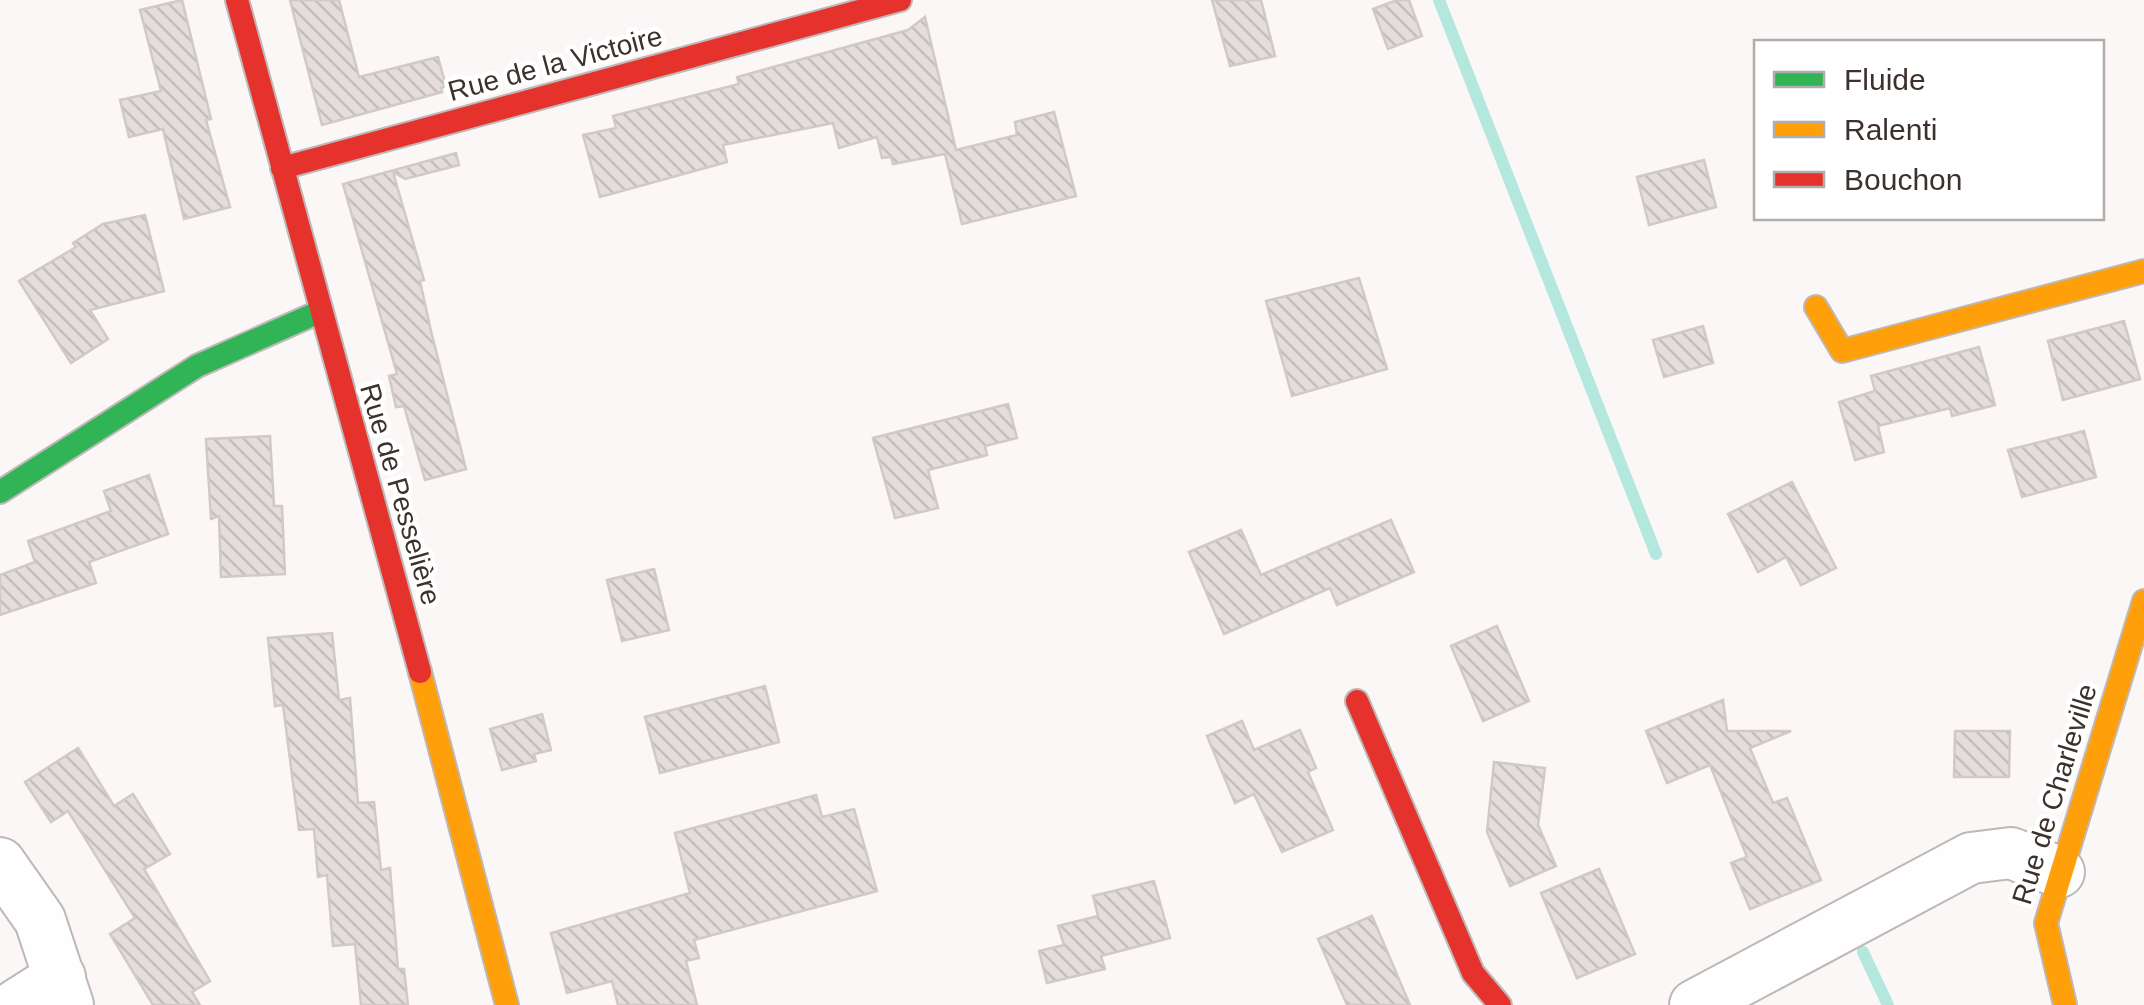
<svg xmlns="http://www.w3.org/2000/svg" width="2144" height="1005" font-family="Helvetica,sans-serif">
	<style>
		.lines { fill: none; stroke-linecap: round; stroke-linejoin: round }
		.stream { stroke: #b4e8df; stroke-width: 12 }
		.building { fill: url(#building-back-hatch); stroke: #d1c9c7; stroke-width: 2.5 }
		.street-casing { stroke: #beb8b6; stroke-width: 54 }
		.fast-casing { stroke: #beb8b6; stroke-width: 26 }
		.slow-casing { stroke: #beb8b6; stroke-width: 26 }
		.jam-casing { stroke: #beb8b6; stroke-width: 26 }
		.street { stroke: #fefefe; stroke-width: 50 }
		.fast { stroke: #30b455; stroke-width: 22 }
		.slow { stroke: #ff9f0a; stroke-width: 22 }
		.jam { stroke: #e5322d; stroke-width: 22 }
		.labels { text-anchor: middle; stroke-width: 9; stroke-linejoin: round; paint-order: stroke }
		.street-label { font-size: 28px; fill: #3d312e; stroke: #fff }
	</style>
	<defs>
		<pattern id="building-back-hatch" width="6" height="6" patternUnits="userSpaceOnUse" patternTransform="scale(2.5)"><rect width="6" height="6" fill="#e4dddb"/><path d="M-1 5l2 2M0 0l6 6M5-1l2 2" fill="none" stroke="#c4bebc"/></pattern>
	</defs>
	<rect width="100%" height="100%" fill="#faf7f6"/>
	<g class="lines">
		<!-- stream -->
		<g class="stream">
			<path d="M1439,0L1656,554"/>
			<path d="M1863,952L1888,1005"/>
		</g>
	</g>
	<!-- building -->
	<g class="building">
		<path d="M182,0L211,119L206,120L230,207L184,219L163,129L129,137L120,100L161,91L140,10Z"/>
		<path d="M290,0H339L359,77L438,57L446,86L441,88L442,92L322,125Z"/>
		<path d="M1212,0H1261L1275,56L1230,66Z"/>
		<path d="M1397,0H1409L1422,36L1388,49L1373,9Z"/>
		<path d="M925,17L956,150L1017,135L1015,122L1054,112L1076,196L962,224L945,154L893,164L891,157L882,158L877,137L839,148L833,123L723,145L727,162L600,197L583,135L616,128L613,116L739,84L737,77L908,30Z"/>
		<path d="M456,153L459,165L405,179L393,172L424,280L420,281L431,331L466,469L425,480L404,406L396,407L389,376L397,374L343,184Z"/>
		<path d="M1704,160L1716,207L1649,225L1637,177Z"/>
		<path d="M145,215L164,291L90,310L108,339L71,363L19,281L76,247L73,243L103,224Z"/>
		<path d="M1359,278L1387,369L1292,396L1266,301Z"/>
		<path d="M2124,321L2140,379L2063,400L2048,341Z"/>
		<path d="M1703,326L1713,363L1664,377L1653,340Z"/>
		<path d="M1979,347L1995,405L1952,416L1950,408L1878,426L1884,452L1855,460L1839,402L1875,391L1871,376Z"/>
		<path d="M1008,404L1017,438L985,446L987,455L928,470L938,508L895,518L873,438Z"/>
		<path d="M2084,431L2096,477L2022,497L2008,450Z"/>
		<path d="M270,436L274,506H282L285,574L221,577L219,516L211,519L206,439Z"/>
		<path d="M149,475L168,534L89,562L96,583L0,615V575L35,562L28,541L111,511L104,491Z"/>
		<path d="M1792,482L1836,568L1801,585L1786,557L1758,572L1728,514Z"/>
		<path d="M1391,520L1414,572L1337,605L1330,588L1224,634L1189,552L1241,530L1261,575Z"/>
		<path d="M654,569L669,630L622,641L607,580Z"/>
		<path d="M1497,626L1529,701L1483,721L1451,646Z"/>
		<path d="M332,633L339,700L350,698L358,803L374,802L381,870L390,868L398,969H404L408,1005H361L355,944L333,946L327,875L318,877L314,829L299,830L283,705L275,706L268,638Z"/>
		<path d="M765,686L779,742L660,773L645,717Z"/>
		<path d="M1723,700L1727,731H1791L1750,748L1773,803L1787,798L1821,880L1750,909L1731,863L1747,857L1710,765L1667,783L1646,731Z"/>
		<path d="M542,714L551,750L534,754L536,761L502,770L490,729Z"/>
		<path d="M1242,721L1254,750L1300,730L1316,768L1308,772L1333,830L1282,852L1254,794L1235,803L1207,736Z"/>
		<path d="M1955,731H2010L2009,777H1954Z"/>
		<path d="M78,748L114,806L133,794L170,854L144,869L210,981L192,992L200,1005H153L110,934L135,918L68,811L51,822L25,782Z"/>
		<path d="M1494,762L1545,768L1538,825L1556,866L1510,886L1487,832Z"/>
		<path d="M816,795L822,817L854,809L877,891L694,940L699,958L686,961L697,1005H618L612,981L567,993L551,933L690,893L675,833Z"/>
		<path d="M1599,869L1635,954L1577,978L1541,893Z"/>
		<path d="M1154,881L1170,938L1101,956L1105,969L1047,983L1039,951L1064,945L1058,926L1098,916L1093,896Z"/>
		<path d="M1372,916L1410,1005H1347L1318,939Z"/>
	</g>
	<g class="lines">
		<!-- street casing -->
		<g class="street-casing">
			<g id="street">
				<path d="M0,863L40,920L68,1005"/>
				<path d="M16,1005L60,977"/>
				<path d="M1695,1005L1971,858L2011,853L2059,872"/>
			</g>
		</g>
		<!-- fast casing -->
		<g class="fast-casing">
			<path id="fast" d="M0,492L197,366L319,312"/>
		</g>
		<!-- slow casing -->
		<g class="slow-casing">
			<g id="slow">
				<path d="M1816,307L1842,351L2144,271"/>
				<path d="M420,672L507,1005"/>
				<path d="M2065,1005L2046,923L2144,601"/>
			</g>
		</g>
		<!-- jam casing -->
		<g class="jam-casing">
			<g id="jam">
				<path d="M237,0L420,672"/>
				<path d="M282,168L900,0"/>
				<path d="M1357,701L1473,973L1500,1005"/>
			</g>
		</g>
		<!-- street -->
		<use href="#street" class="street"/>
		<!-- fast -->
		<use href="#fast" class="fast"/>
		<!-- slow -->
		<use href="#slow" class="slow"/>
		<!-- jam -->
		<use href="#jam" class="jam"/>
	</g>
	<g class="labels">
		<!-- street labels -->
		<g class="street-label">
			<text transform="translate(555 63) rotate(-15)" y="10">Rue de la Victoire</text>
			<text transform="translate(401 494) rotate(74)" y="10">Rue de Pesselière</text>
			<text transform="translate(2054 794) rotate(-73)" y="10">Rue de Charleville</text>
		</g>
	</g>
	<!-- legend -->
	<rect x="1754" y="40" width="350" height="180" fill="#ffffff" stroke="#b1adab" stroke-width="2.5"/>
	<rect x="1774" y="72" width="50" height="15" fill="#30b455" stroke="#b1adab" stroke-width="2.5"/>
	<text x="1844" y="90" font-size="30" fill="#3d312e">Fluide</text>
	<rect x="1774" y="122" width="50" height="15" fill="#ff9f0a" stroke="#b1adab" stroke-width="2.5"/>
	<text x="1844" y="140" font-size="30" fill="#3d312e">Ralenti</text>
	<rect x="1774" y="172" width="50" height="15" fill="#e5322d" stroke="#b1adab" stroke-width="2.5"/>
	<text x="1844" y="190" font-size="30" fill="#3d312e">Bouchon</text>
</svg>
